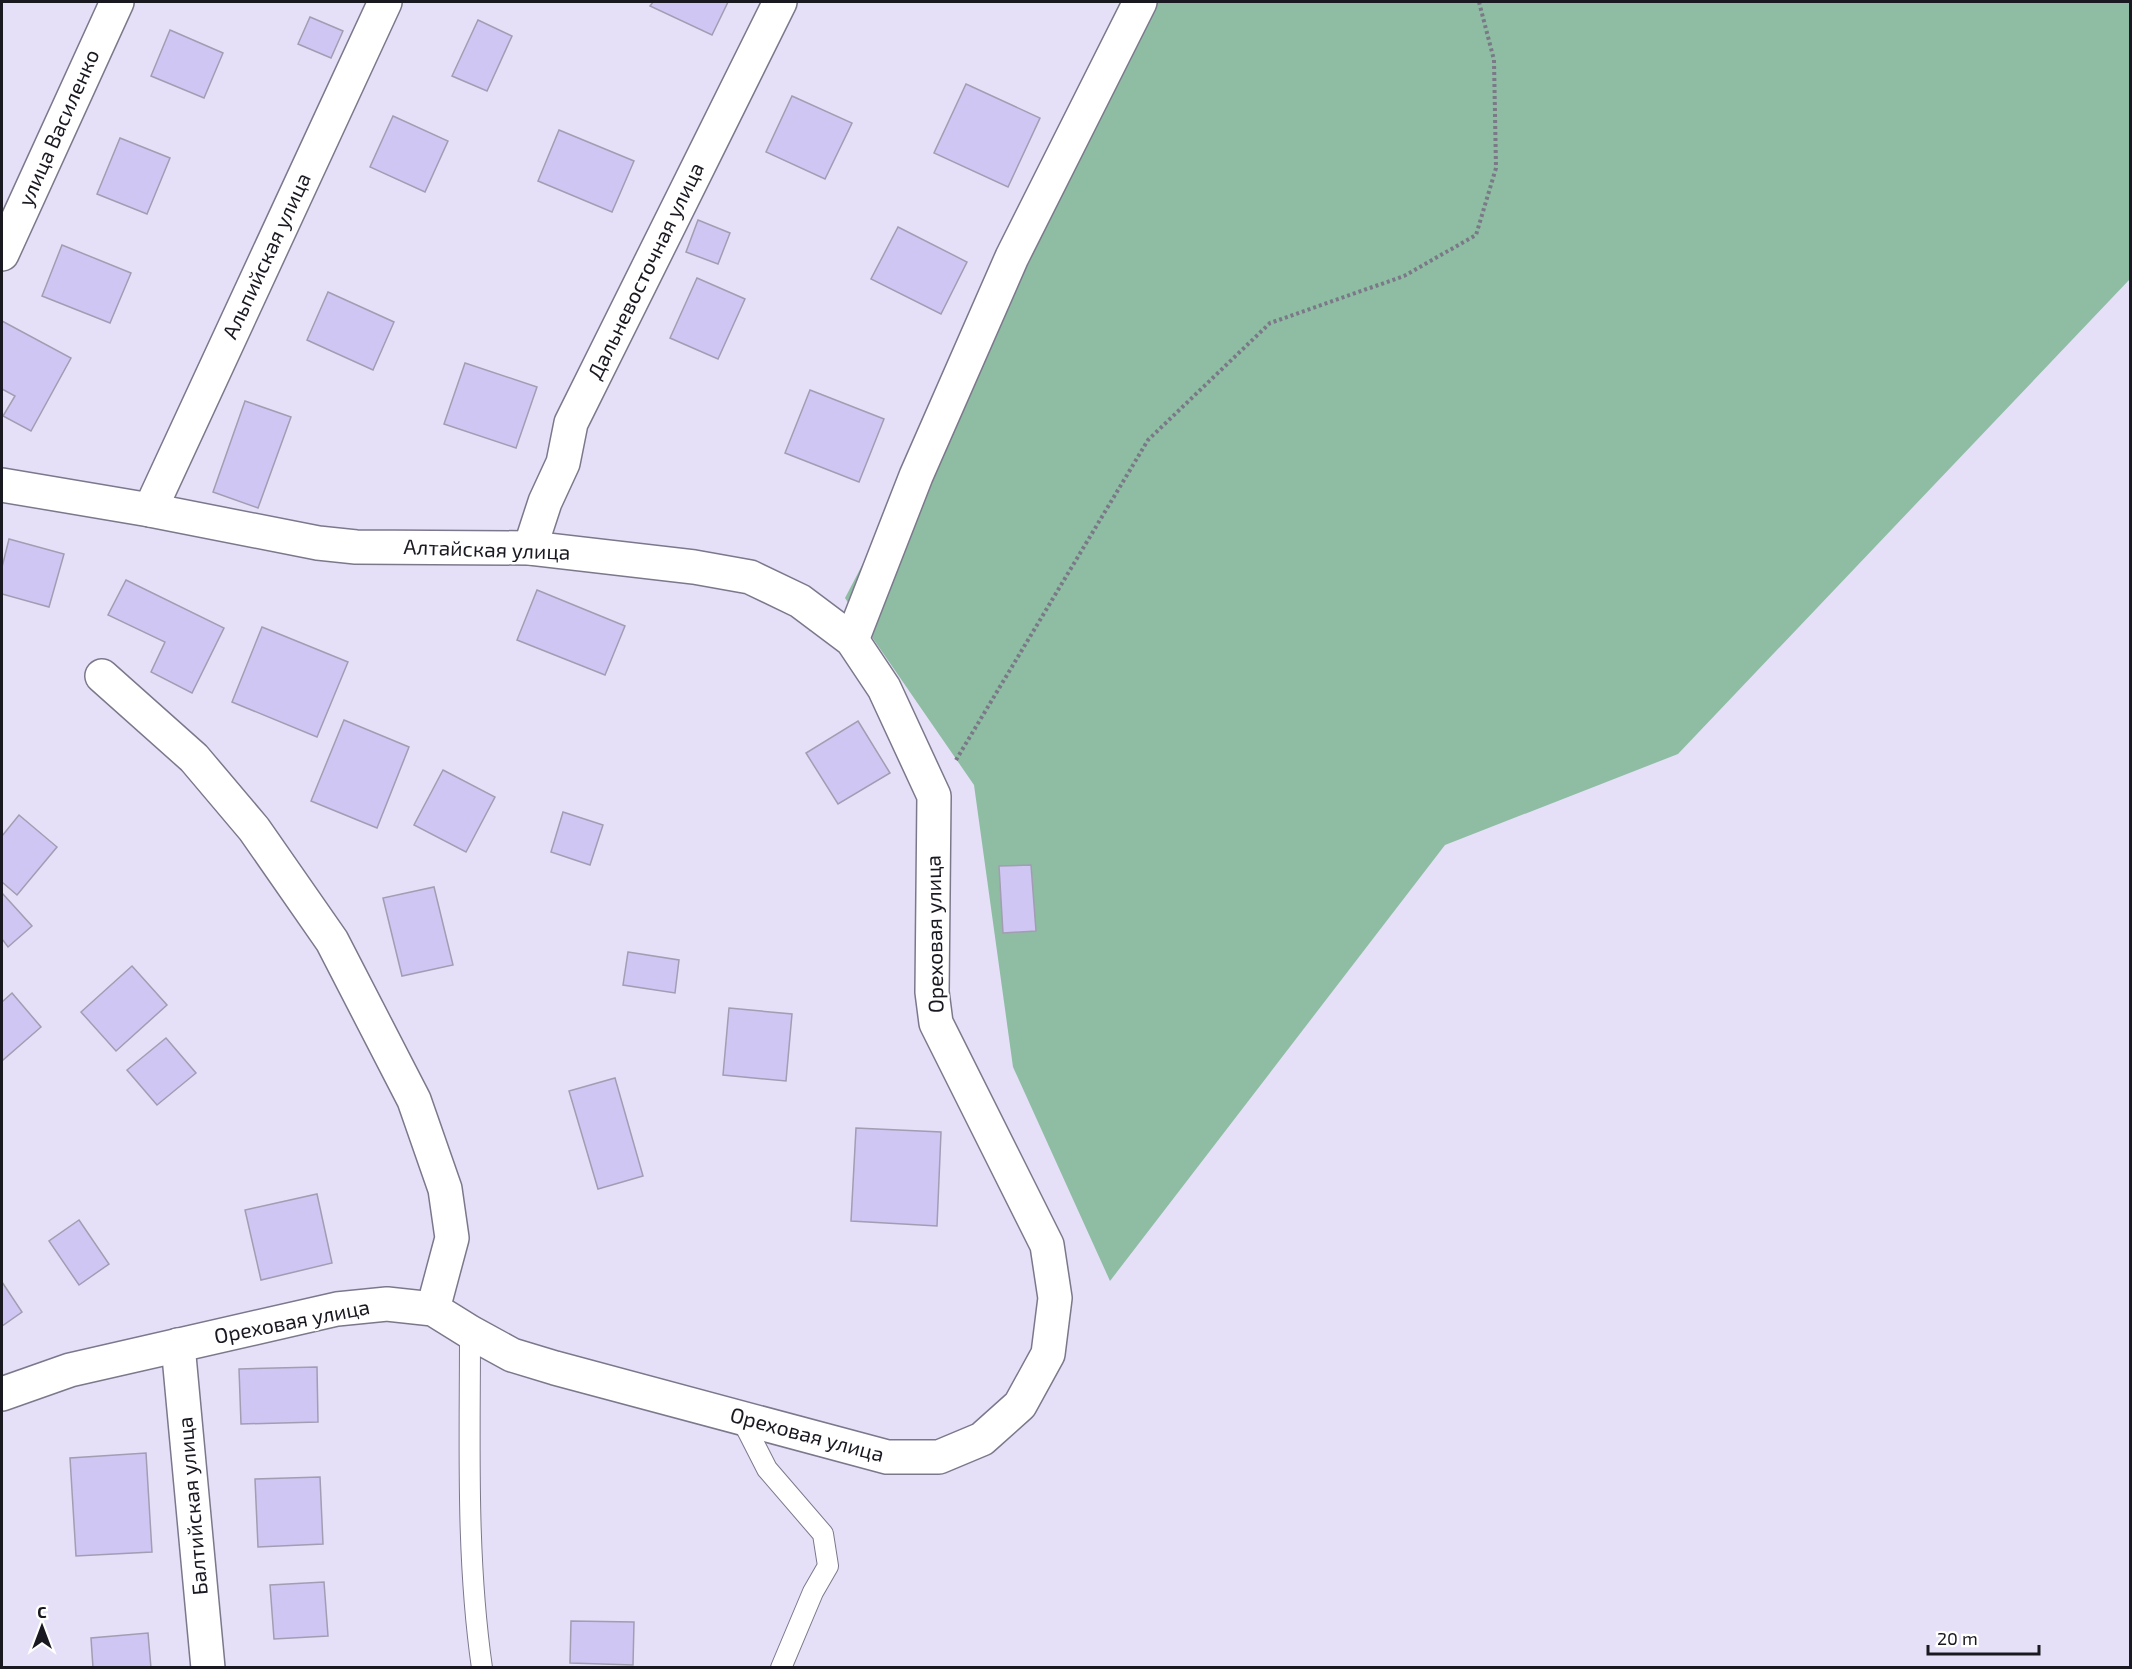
<svg xmlns="http://www.w3.org/2000/svg" width="2132" height="1669" font-family="'Exo 2',sans-serif">
	<style>
		.forest { fill: #8ebda3 }
		.building { fill: #d0c6f3; stroke: #a29db2; stroke-width: 1.5 }
		.lines { fill: none; stroke-linecap: round; stroke-linejoin: round }
		.service-casing { stroke: #7c788c; stroke-width: 22 }
		.minor-casing { stroke: #7c788c; stroke-width: 36 }
		.path { stroke: #7b7887; stroke-width: 4; stroke-dasharray: 3 3; stroke-linecap: butt }
		.service { stroke: #fff; stroke-width: 20 }
		.minor { stroke: #fff; stroke-width: 33 }
		.labels { text-anchor: middle; stroke-width: 4.5; stroke-linejoin: round; paint-order: stroke }
		.street-label { font-size: 21px; fill: #1a1921; stroke: #fff }
	</style>
	<rect width="100%" height="100%" fill="#e5e0f7"/>
	<!-- forest -->
	<path class="forest" d="M1157,2H2130V279L1678,754L1445,845L1110,1281L1013,1067L974,785L845,598Z"/>
	<!-- building -->
	<g class="building">
		<path d="M653,2H728L712,35L650,6Z"/>
		<path d="M310,17L343,31L331,58L298,44Z"/>
		<path d="M478,20L512,36L487,91L452,76Z"/>
		<path d="M170,30L223,53L204,98L151,76Z"/>
		<path d="M966,84L1040,118L1008,187L934,153Z"/>
		<path d="M792,96L852,123L825,179L766,152Z"/>
		<path d="M393,116L448,141L425,192L370,167Z"/>
		<path d="M559,130L634,161L612,212L538,181Z"/>
		<path d="M120,138L170,158L147,214L97,194Z"/>
		<path d="M698,220L730,233L718,264L686,252Z"/>
		<path d="M898,227L967,262L941,314L871,279Z"/>
		<path d="M62,245L131,273L110,323L42,296Z"/>
		<path d="M697,278L745,299L718,359L670,338Z"/>
		<path d="M328,292L394,322L373,370L307,340Z"/>
		<path d="M2,321L71,358L31,431L3,416L15,396L2,389Z"/>
		<path d="M465,363L537,387L516,448L444,424Z"/>
		<path d="M810,390L884,419L859,482L785,453Z"/>
		<path d="M245,401L291,417L258,508L213,492Z"/>
		<path d="M9,539L64,554L49,607L2,594V567Z"/>
		<path d="M126,580L224,628L192,693L151,672L165,642L108,615Z"/>
		<path d="M537,590L625,626L605,675L517,640Z"/>
		<path d="M262,627L348,662L317,737L232,702Z"/>
		<path d="M344,720L409,747L377,828L311,801Z"/>
		<path d="M858,721L890,773L838,804L806,753Z"/>
		<path d="M443,770L495,797L466,852L414,825Z"/>
		<path d="M563,812L603,825L590,865L551,852Z"/>
		<path d="M19,815L57,847L17,895L2,882V836Z"/>
		<path d="M1031,865L1036,931L1003,933L999,866Z"/>
		<path d="M434,887L453,965L402,976L383,898Z"/>
		<path d="M2,893L32,926L8,947L2,939Z"/>
		<path d="M628,952L679,960L675,993L623,985Z"/>
		<path d="M132,966L167,1005L116,1051L81,1012Z"/>
		<path d="M12,993L41,1027L3,1060L2,1058V1002Z"/>
		<path d="M729,1008L792,1014L786,1081L723,1075Z"/>
		<path d="M166,1038L196,1073L157,1105L127,1070Z"/>
		<path d="M615,1078L643,1176L598,1189L569,1091Z"/>
		<path d="M856,1128L941,1132L937,1226L851,1221Z"/>
		<path d="M317,1194L332,1263L261,1280L245,1210Z"/>
		<path d="M79,1220L109,1264L79,1285L49,1241Z"/>
		<path d="M2,1282L22,1312L2,1326Z"/>
		<path d="M317,1367L318,1422L241,1424L239,1369Z"/>
		<path d="M146,1453L152,1552L76,1556L70,1458Z"/>
		<path d="M320,1477L323,1544L258,1547L255,1479Z"/>
		<path d="M324,1582L328,1636L274,1639L270,1585Z"/>
		<path d="M571,1621L634,1622L633,1665L570,1663Z"/>
		<path d="M148,1633L151,1668H93L91,1638Z"/>
	</g>
	<g class="lines">
		<!-- service casing -->
		<g class="service-casing">
			<g id="service">
				<path d="M470,1332C470,1444 466,1557 482,1668"/>
				<path d="M741,1418L767,1469L823,1534L828,1566L813,1592L781,1668"/>
			</g>
		</g>
		<!-- minor casing -->
		<g class="minor-casing">
			<g id="minor">
				<path d="M2,254L117,2"/>
				<path d="M2,485L150,510L318,543L356,547L530,548L694,567L750,577L800,601L852,640L884,688L934,796L932,992L936,1023L1047,1245L1055,1298L1048,1354L1020,1405L982,1439L939,1457H887L555,1368L512,1355L470,1332L433,1309L387,1304L337,1309L70,1370L2,1394"/>
				<path d="M150,510L385,2"/>
				<path d="M530,548L545,502L563,463L571,423L780,2"/>
				<path d="M852,640L916,476L1012,257L1140,2"/>
				<path d="M102,676L194,758L254,829L332,941L414,1100L445,1189L452,1238L433,1309"/>
				<path d="M178,1345L208,1668"/>
			</g>
		</g>
		<!-- path -->
		<path class="path" d="M956,760L1148,440L1270,323L1404,276L1476,235L1496,168L1494,60L1479,2"/>
		<!-- service -->
		<use href="#service" class="service"/>
		<!-- minor -->
		<use href="#minor" class="minor"/>
	</g>
	<g class="labels">
		<!-- street labels -->
		<g class="street-label">
			<text transform="translate(59 128) rotate(-66)" y="7">улица Василенко</text>
			<text transform="translate(267 256) rotate(-65)" y="7">Альпийская улица</text>
			<text transform="translate(646 271) rotate(-64)" y="7">Дальневосточная улица</text>
			<text transform="translate(487 550) rotate(2)" y="7">Алтайская улица</text>
			<text transform="translate(935 934) rotate(-91)" y="7">Ореховая улица</text>
			<text transform="translate(292 1322) rotate(-11)" y="7">Ореховая улица</text>
			<text transform="translate(807 1435) rotate(15)" y="7">Ореховая улица</text>
			<text transform="translate(193 1506) rotate(-95)" y="7">Балтийская улица</text>
		</g>
	</g>
	<!-- border -->
	<rect width="2132" height="1669" fill="none" stroke="#1a1921" stroke-width="6"/>
	<!-- north arrow -->
	<g transform="translate(42 1627)" stroke="#ffffff" stroke-width="4.5" paint-order="stroke">
	<path d="M0-4.5L10 22L0 15L-10 22Z" fill="#1a1921"/>
	<text y="-9" font-size="16" font-weight="bold" text-anchor="middle" fill="#1a1921">С</text>
	</g>
	<!-- scale -->
	<path d="M1928 1645v9h111v-9" fill="none" stroke="#1a1921" stroke-width="3"/>
	<text x="1937" y="1645" font-size="18" fill="#1a1921" stroke="#ffffff" stroke-width="4.5" paint-order="stroke">20 m</text>
</svg>
